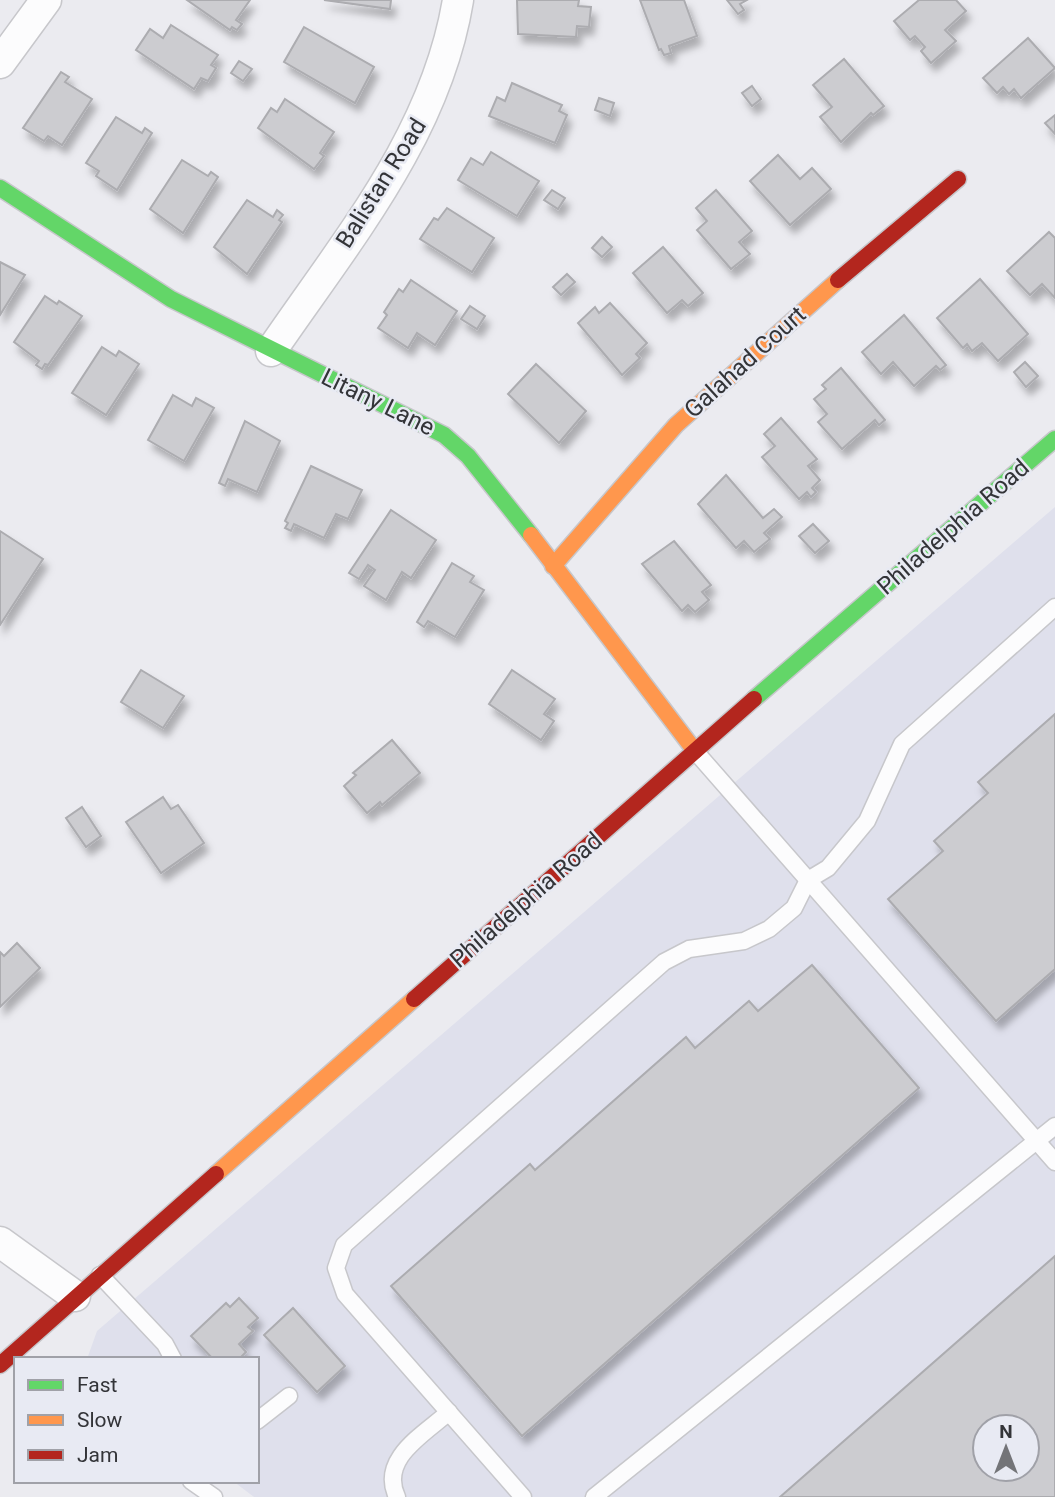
<svg xmlns="http://www.w3.org/2000/svg" width="1055" height="1497" font-family="Roboto,sans-serif">
	<style>
		.built { fill: #dfe0ec; fill-rule: evenodd }
		.building { fill: #ccccd0; stroke: #acacb0; stroke-width: 2; fill-rule: evenodd; filter: url(#shadow) }
		.lines { fill: none; stroke-linecap: round; stroke-linejoin: round }
		.lane-casing { stroke: #c7c7cb; stroke-width: 19 }
		.street-casing { stroke: #c7c7cb; stroke-width: 33 }
		.fast-casing { stroke: #c7c7cb; stroke-width: 19 }
		.slow-casing { stroke: #c7c7cb; stroke-width: 19 }
		.jam-casing { stroke: #c7c7cb; stroke-width: 19 }
		.lane { stroke: #fcfcfd; stroke-width: 16 }
		.street { stroke: #fcfcfd; stroke-width: 30 }
		.fast { stroke: #63d668; stroke-width: 16 }
		.slow { stroke: #ff974d; stroke-width: 16 }
		.jam { stroke: #b3261e; stroke-width: 16 }
		.labels { text-anchor: middle; stroke-width: 5; stroke-linejoin: round; paint-order: stroke }
		.street-label { font-size: 24px; fill: #333438; stroke: #e8eaf3 }
	</style>
	<defs>
		<filter id="shadow"><feDropShadow dx="4.5" dy="8" stdDeviation="3.5" flood-color="#0004"/></filter>
	</defs>
	<rect width="100%" height="100%" fill="#ebebf0"/>
	<!-- built -->
	<path class="built" d="M1055,507V1497H254L233,1481H257V1359H87L97,1331ZM985,1427H1027V1469H985Z"/>
	<!-- building -->
	<g class="building">
		<path d="M187,0H250L236,20L242,24L237,30L232,27L230,30Z"/>
		<path d="M324,0H391L390,9Z"/>
		<path d="M517,0H579L578,6L591,7L589,27L577,26L576,37L518,34Z"/>
		<path d="M640,0H684L697,36L669,46L671,53L664,55L661,49L659,50Z"/>
		<path d="M727,0H747L740,4L744,10L738,14Z"/>
		<path d="M919,0H956L966,11L945,30L956,41L931,63L921,51L925,47L915,36L910,40L894,21Z"/>
		<path d="M171,25L218,55L211,65L216,68L208,81L201,78L194,89L136,50L150,29L163,38Z"/>
		<path d="M304,27L374,67L355,103L284,62Z"/>
		<path d="M1028,38L1055,68L1021,98L1014,89L1009,94L1003,87L997,93L983,78Z"/>
		<path d="M844,59L884,106L873,115L871,113L841,142L820,117L832,107L813,85Z"/>
		<path d="M239,61L252,69L243,81L231,73Z"/>
		<path d="M61,72L69,77L65,82L92,99L62,145L48,136L44,141L23,128Z"/>
		<path d="M512,83L562,105L559,111L567,115L555,143L489,116L497,97L505,101Z"/>
		<path d="M752,86L761,99L752,106L742,93Z"/>
		<path d="M599,98L614,103L610,116L595,110Z"/>
		<path d="M285,99L334,132L320,153L324,156L314,169L258,128L271,108L277,112Z"/>
		<path d="M1055,115V134L1045,123Z"/>
		<path d="M116,117L142,133L145,128L152,133L117,190L96,176L99,171L86,163Z"/>
		<path d="M491,152L539,181L517,216L458,180L471,158L483,165Z"/>
		<path d="M778,155L800,179L812,168L831,189L790,225L750,181Z"/>
		<path d="M182,160L208,176L211,172L218,177L183,233L150,209Z"/>
		<path d="M552,190L565,198L558,209L544,200Z"/>
		<path d="M716,190L752,231L739,242L750,254L731,269L697,230L707,221L696,208Z"/>
		<path d="M247,200L273,217L277,210L283,215L279,220L282,222L247,274L214,247Z"/>
		<path d="M447,208L494,238L472,272L420,239L434,218L438,220Z"/>
		<path d="M1049,232L1055,238V298L1042,284L1030,295L1007,271Z"/>
		<path d="M602,237L612,247L602,257L592,248Z"/>
		<path d="M663,247L703,293L688,306L682,300L667,313L633,273Z"/>
		<path d="M0,262L25,275L0,315Z"/>
		<path d="M567,274L575,282L561,295L553,287Z"/>
		<path d="M980,279L1028,334L998,361L982,343L972,351L967,344L963,348L937,318Z"/>
		<path d="M411,280L457,311L435,345L417,333L408,348L378,328L387,315L384,312L399,289L403,292Z"/>
		<path d="M45,296L57,304L59,301L82,316L48,365L45,364L42,369L36,365L39,361L14,342Z"/>
		<path d="M610,303L647,343L636,354L640,358L622,375L578,323L595,307L599,313Z"/>
		<path d="M470,306L485,316L477,329L461,319Z"/>
		<path d="M904,315L946,365L940,370L936,366L914,386L893,362L881,374L862,352Z"/>
		<path d="M102,347L116,356L119,351L139,364L106,415L72,393Z"/>
		<path d="M1025,362L1038,376L1026,387L1014,372Z"/>
		<path d="M536,364L586,411L559,443L508,394Z"/>
		<path d="M841,368L885,420L879,425L875,420L842,449L818,422L827,414L814,399L826,389L822,385Z"/>
		<path d="M173,395L192,406L196,398L214,408L184,461L148,440Z"/>
		<path d="M781,418L817,459L808,466L820,480L812,488L816,492L811,497L807,492L799,499L762,457L775,446L764,434Z"/>
		<path d="M245,421L280,441L257,492L228,479L225,486L219,483Z"/>
		<path d="M311,466L362,490L348,519L336,514L324,538L294,524L291,531L285,528L288,523L285,521Z"/>
		<path d="M726,475L763,518L774,509L782,517L764,533L770,539L754,552L744,541L736,548L698,504Z"/>
		<path d="M391,510L436,540L411,578L402,572L386,600L364,586L375,570L368,565L359,579L349,573Z"/>
		<path d="M813,524L829,541L815,553L799,536Z"/>
		<path d="M0,531L43,559L0,625Z"/>
		<path d="M674,541L711,585L702,592L709,600L695,612L688,605L682,611L642,564Z"/>
		<path d="M452,563L474,576L470,582L484,590L455,637L428,621L424,627L417,622Z"/>
		<path d="M141,670L184,696L163,728L121,702Z"/>
		<path d="M512,670L555,699L544,714L554,721L541,740L489,704Z"/>
		<path d="M1055,714V969L996,1021L888,899L943,851L934,841L988,793L978,782Z"/>
		<path d="M392,740L420,773L382,805L380,802L367,813L344,786L356,775L353,773Z"/>
		<path d="M163,797L171,809L178,805L204,843L161,873L126,822Z"/>
		<path d="M82,807L101,836L86,847L66,818Z"/>
		<path d="M17,943L40,968L0,1007V952L4,956Z"/>
		<path d="M812,965L919,1088L522,1436L391,1286L530,1164L535,1170L686,1037L695,1048L749,1001L758,1011Z"/>
		<path d="M1055,1256V1497H780ZM985,1427H1027V1469H985Z"/>
		<path d="M239,1298L258,1318L248,1327L253,1331L239,1344L246,1352L239,1359H213L191,1336L226,1303L230,1307Z"/>
		<path d="M293,1308L345,1366L317,1392L264,1335Z"/>
	</g>
	<g class="lines">
		<!-- lane casing -->
		<g class="lane-casing">
			<g id="lane">
				<path d="M695,751L1055,1162"/>
				<path d="M100,1275L165,1344L173,1359"/>
				<path d="M257,1421L289,1396"/>
				<path d="M191,1481L214,1497"/>
				<path d="M397,1497C379,1459 423,1435 449,1412"/>
				<path d="M523,1497L345,1294L336,1268L344,1245L664,962L689,949L744,941L769,929L794,908L808,880L828,868L867,821L902,744L1055,607"/>
				<path d="M594,1497L1055,1126"/>
			</g>
		</g>
		<!-- street casing -->
		<g class="street-casing">
			<g id="street">
				<path d="M0,63L46,0"/>
				<path d="M271,351C346,241 436,135 458,0"/>
				<path d="M0,1242L75,1296"/>
			</g>
		</g>
		<!-- fast casing -->
		<g class="fast-casing">
			<g id="fast">
				<path d="M0,188L171,299L444,435L468,456L531,535"/>
				<path d="M754,699L1055,439"/>
			</g>
		</g>
		<!-- slow casing -->
		<g class="slow-casing">
			<g id="slow">
				<path d="M531,535L695,751"/>
				<path d="M553,566L676,425L838,280"/>
				<path d="M216,1174L414,999"/>
			</g>
		</g>
		<!-- jam casing -->
		<g class="jam-casing">
			<g id="jam">
				<path d="M838,280L958,179"/>
				<path d="M414,999L754,699"/>
				<path d="M0,1365L216,1174"/>
			</g>
		</g>
		<!-- lane -->
		<use href="#lane" class="lane"/>
		<!-- street -->
		<use href="#street" class="street"/>
		<!-- fast -->
		<use href="#fast" class="fast"/>
		<!-- slow -->
		<use href="#slow" class="slow"/>
		<!-- jam -->
		<use href="#jam" class="jam"/>
	</g>
	<g class="labels">
		<!-- street labels -->
		<g class="street-label">
			<text transform="translate(381 183) rotate(-58)" y="8">Balistan Road</text>
			<text transform="translate(745 362) rotate(-42)" y="8">Galahad Court</text>
			<text transform="translate(378 402) rotate(26)" y="8">Litany Lane</text>
			<text transform="translate(953 527) rotate(-41)" y="8">Philadelphia Road</text>
			<text transform="translate(526 900) rotate(-41)" y="8">Philadelphia Road</text>
		</g>
	</g>
	<!-- legend -->
	<rect x="14" y="1357" width="245" height="126" fill="#e8eaf3" stroke="#a0a1a8" stroke-width="2"/>
	<rect x="28" y="1380" width="35" height="10" fill="#63d668" stroke="#a0a1a8" stroke-width="2"/>
	<text x="77" y="1392" font-size="21" fill="#333438">Fast</text>
	<rect x="28" y="1415" width="35" height="10" fill="#ff974d" stroke="#a0a1a8" stroke-width="2"/>
	<text x="77" y="1427" font-size="21" fill="#333438">Slow</text>
	<rect x="28" y="1450" width="35" height="10" fill="#b3261e" stroke="#a0a1a8" stroke-width="2"/>
	<text x="77" y="1462" font-size="21" fill="#333438">Jam</text>
	<!-- north arrow -->
	<g transform="translate(1006 1448)"><circle r="33" fill="#e8eaf3" stroke="#a0a1a8" stroke-width="2"/>
	<path d="M0-5L12 26L0 18L-12 26Z" fill="#737478"/>
	<text y="-10" font-size="19" font-weight="bold" text-anchor="middle" fill="#333438">N</text>
	</g>
</svg>
